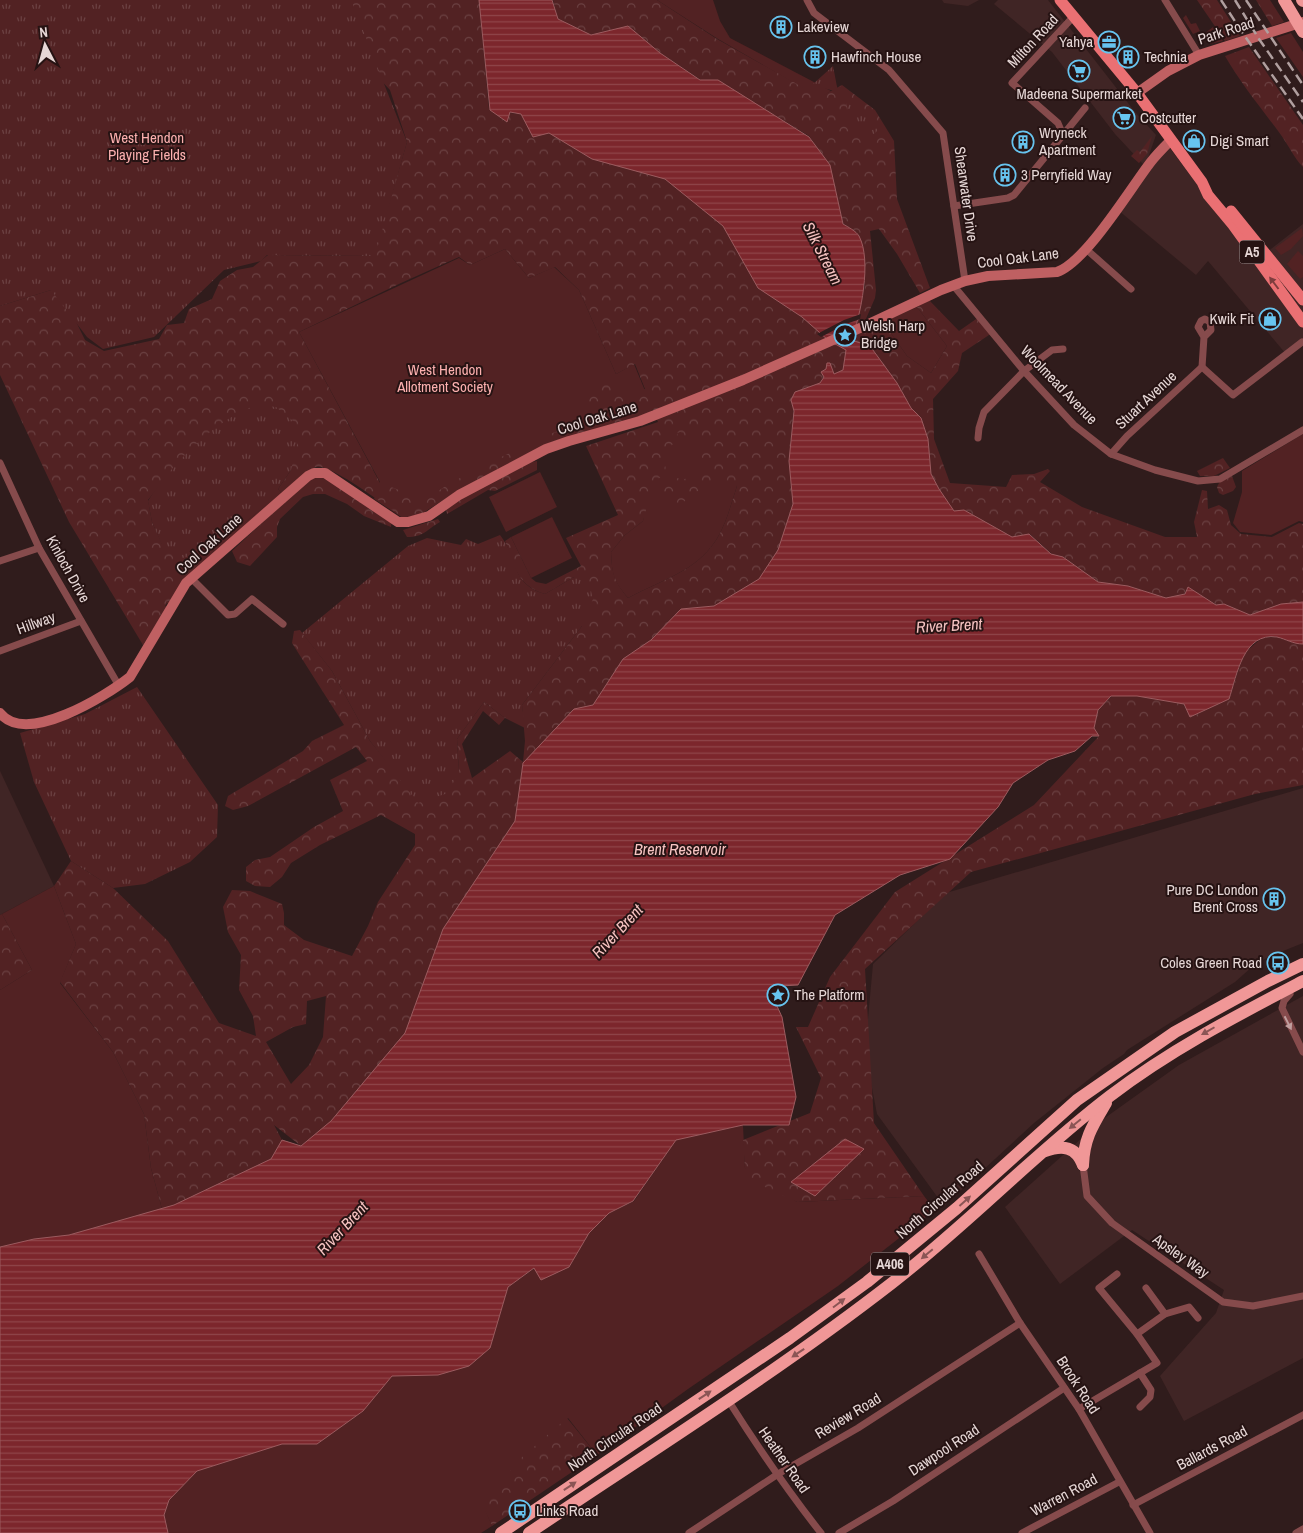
<svg xmlns="http://www.w3.org/2000/svg" width="1303" height="1533" font-family="'Archivo Narrow',sans-serif">
	<style>
		.built { fill: #402525 }
		.green { fill: #522223 }
		.forest { fill: url(#forest-crowns); fill-rule: evenodd }
		.park { fill: url(#park-tufts) }
		.water { fill: url(#water-rules); stroke: #9c5b5f }
		.pier { fill: #301c1c }
		.lines { fill: none; stroke-linecap: round; stroke-linejoin: round }
		.street { stroke: #864b4c; stroke-width: 7 }
		.secondary { stroke: #bf6062; stroke-width: 10 }
		.primary { stroke: #ea7073; stroke-width: 11 }
		.highway { stroke: #f09797; stroke-width: 12 }
		.rail { stroke: #b09f9f; stroke-width: 2.5; stroke-dasharray: 10 5; stroke-linecap: butt }
		.oneway { fill: #7e3d3e }
		.oneway2 { fill: #c09f9f }
		.oneway3 { fill: #8b5555 }
		.labels { text-anchor: middle; stroke-width: 4; stroke-linejoin: round; paint-order: stroke }
		.shield { fill: #261313; stroke: #ac9c9c; stroke-width: 1 }
		.shield-label { font-size: 14px; font-weight: bold; fill: #e6d7d6 }
		.poi-label { font-size: 15px; fill: #e6d7d6; stroke: #261313; text-anchor: start }
		.street-label { font-size: 15px; fill: #e6d7d6; stroke: #261313 }
		.park-label { font-size: 15px; fill: #fcb0af; stroke: #261313 }
		.water-label { font-size: 16px; font-style: italic; fill: #f6c3c1; stroke: #261313 }
	</style>
	<defs>
		<pattern id="forest-crowns" width="20" height="18" patternUnits="userSpaceOnUse" patternTransform="scale(1.25)"><rect width="20" height="18" fill="#522223"/><path d="M2 6a3 3 0 1 1 6 0M12 15a3 3 0 1 1 6 0" fill="none" stroke="#6b4142"/></pattern>
		<pattern id="park-tufts" width="24" height="20" patternUnits="userSpaceOnUse" patternTransform="scale(1.25)"><rect width="24" height="20" fill="#522223"/><path d="M3 7l-1-3M5 7V3M7 7l1-3M15 17l-1-3M17 17v-4M19 17l1-3" fill="none" stroke="#6b4142"/></pattern>
		<pattern id="water-rules" width="6" height="5" patternUnits="userSpaceOnUse" patternTransform="scale(1.25)"><rect width="6" height="5" fill="#7c262c"/><path d="M0 2.5h6" fill="none" stroke="#8f454a"/></pattern>
	</defs>
	<rect width="100%" height="100%" fill="#301c1c"/>
	<!-- built -->
	<g class="built">
		<path d="M942,0H979L968,6L944,3Z"/>
		<path d="M998,0H1048L1135,112L1156,135L1148,158L1143,164L1115,134L1052,52L994,4Z"/>
		<path d="M1169,147L1303,326V342L1286,354L1208,261L1196,275L1118,210Z"/>
		<path d="M1303,224V322L1257,260Z"/>
		<path d="M0,771L54,886L0,915Z"/>
		<path d="M1303,788V943L1268,957L1253,966L1235,982L1127,1050L1124,1054L1103,1068L1034,1123L944,1206L877,1114L865,1052L873,964L946,893Z"/>
		<path d="M1303,996V1358L1184,1421L1160,1376L1216,1313L1224,1290L1132,1230L1060,1284L1005,1207L1102,1120L1179,1065Z"/>
	</g>
	<!-- green -->
	<g class="green">
		<path d="M657,0H713L720,21L730,38L831,91L820,98L718,39Z"/>
		<path d="M1186,15L1191,24L1196,23L1200,31L1193,34L1183,18Z"/>
		<path d="M1213,27L1223,41L1210,44L1204,34Z"/>
		<path d="M1291,33L1303,52V77L1276,38Z"/>
		<path d="M1302,228L1303,236L1291,249L1281,255L1275,248Z"/>
		<path d="M505,249L529,278L554,267L579,290L616,374L634,364L653,410L643,416L551,442L460,489L421,514L403,518L374,499L380,482L299,332L459,258L470,265Z"/>
		<path d="M1298,251L1303,256V277L1300,279L1287,264Z"/>
		<path d="M917,307L947,346L931,373L907,356L883,322Z"/>
		<path d="M697,423L737,486C730,507 725,530 711,547C692,572 656,583 628,598C613,580 612,575 611,552L625,535L643,521L656,440Z"/>
		<path d="M1303,434V522L1299,521L1271,535L1240,532L1233,523L1242,492V471Z"/>
		<path d="M540,472L557,507L506,532L489,497Z"/>
		<path d="M552,517L572,558L531,578L511,537Z"/>
		<path d="M54,886L76,944L60,983L113,1052L144,1114L151,1168L162,1209L69,1235L34,1239L0,1247V990L32,970L2,914Z"/>
		<path d="M743,1125L745,1168L797,1202L924,1196L935,1210L838,1286L688,1389L597,1455L568,1418L483,1504L492,1526L481,1533H168L164,1515L169,1500L197,1471L282,1444H317L363,1411L392,1376L438,1375L490,1348L508,1287L535,1268L569,1267L589,1233L609,1213L634,1201L676,1140Z"/>
	</g>
	<!-- forest -->
	<g class="forest">
		<path d="M315,0H479L489,109L506,122L510,113L521,114L533,136L548,132L592,159L664,178L722,224L758,288L802,317L828,340L846,350L843,370L834,374L830,363L820,383L795,392L789,461L793,504L778,550L760,579L714,606L681,609L651,640L623,659L593,705L576,709L523,763L515,821L443,929L405,1033L331,1121L301,1146L274,1125L282,1140L271,1159L174,1205L162,1209L151,1168L144,1114L113,1052L60,982L76,944L54,886L71,861L113,888L168,941L219,1023L256,1036L253,1016L239,990L241,955L228,932L223,907L232,890L250,891L282,904L284,913V925L304,940L352,956L368,926L378,902L415,845V834L381,815L320,845L291,863L282,877L270,887L255,886L246,881V867L255,860L270,857L314,827L343,811L330,780L367,761L356,747L248,806L233,810L225,806L228,796L303,751L312,741L344,725L292,643L294,631L300,630L332,671L370,741L391,767L459,771L457,739L484,702L505,718L499,725L483,711L462,744L472,778L510,751L523,762L525,741L522,705L582,626L574,577L545,594C516,585 515,566 505,541L511,537L531,578L536,582L546,584L581,566L566,538L618,515L586,446L658,422L653,409L643,415L551,441L547,435L589,420C586,395 587,391 611,382L619,395L645,389L635,364L616,374L579,290L555,267L529,278L505,249L470,265L459,257L401,283L299,332L380,483L427,500C442,486 459,479 477,469C498,459 516,448 539,442L535,449L460,489L421,514L403,518C389,508 330,463 316,467C306,470 291,487 283,495L278,489L291,470L166,477L148,500L152,522L162,544L165,546L209,551L270,502L272,505L169,604L167,603L165,606L167,607L143,645L69,522L0,375V306L51,290L61,291L85,340L104,351L159,339L167,325L184,323L189,309L212,299L220,281L237,270L253,267L268,255L374,256L407,142L390,90L362,60ZM681,432L683,439H697L704,466L685,479L666,477L659,496L681,504L696,492L721,481L737,486C730,507 725,530 711,547C692,572 656,583 628,598C614,581 612,574 611,552L625,535L643,521L654,481L667,474L662,452L679,440L677,433ZM326,996L323,1037L309,1065L291,1084L266,1042L293,1027L306,1024L307,1001Z"/>
		<path d="M553,0H657L717,39L820,97L842,85L875,110L894,141L897,199L930,288L920,293L897,254L879,229L870,231L876,290L875,298L865,321L856,326L865,286L863,249L858,235L843,223L830,166L809,136L718,81L701,80L659,52L628,27L591,35L558,19Z"/>
		<path d="M1197,0H1217L1240,36L1225,41Z"/>
		<path d="M1256,0H1270L1284,22L1272,26Z"/>
		<path d="M1249,47L1303,125V167C1294,158 1289,146 1281,135C1262,109 1241,84 1225,56Z"/>
		<path d="M1152,136L1147,154L1139,163L1131,156L1137,150L1140,152Z"/>
		<path d="M929,300L959,331L979,317L992,333L962,353L958,371L933,399L934,439L950,483L1006,487L1012,475L1034,474L1048,469L1050,471L1040,482L1082,507L1165,537H1197L1194,522L1202,490L1207,491L1208,509L1219,505L1227,510L1231,525L1241,534L1272,537L1299,523L1303,524V602L1281,604L1250,615L1225,604L1217,605L1188,587L1184,594L1167,598L1129,586L1098,582L1064,557L1052,554L1030,534L1012,537L964,510L954,511L938,488L931,474L928,439L921,418L911,408L897,383L870,346L850,341L853,336L883,322L907,356L931,373L947,346L917,307Z"/>
		<path d="M1223,458L1230,468L1214,476H1200L1197,471Z"/>
		<path d="M537,461V470L495,491L488,490L447,514L446,509L466,495L528,463Z"/>
		<path d="M322,476L392,519L391,527L364,516L347,504L325,494H313L303,497L280,519L277,527V537L250,566L237,562L232,551L308,480Z"/>
		<path d="M1232,476L1236,487L1233,491L1223,495L1219,493L1217,487L1220,481Z"/>
		<path d="M438,519L440,522C426,530 424,537 407,537L403,530Z"/>
		<path d="M1275,637L1303,644V785L1255,794L971,872L865,969L874,1123L924,1196L797,1202L750,1180L745,1168L743,1140L810,1113L821,1078L796,1027H808L830,977L895,892L1034,805L1099,736L1094,727L1099,709L1112,696H1137L1183,704L1191,717L1229,699L1244,653L1262,638Z"/>
		<path d="M2,914L32,970L0,990V915Z"/>
		<path d="M567,1418L597,1455L492,1526L482,1504L521,1458Z"/>
	</g>
	<!-- park -->
	<g class="park">
		<path d="M0,0H351L407,142L375,256L267,255L261,261L224,270L154,337L103,349L87,337L51,290L0,306Z"/>
		<path d="M833,66L838,92L812,85Z"/>
		<path d="M846,98L879,129L871,137C849,125 849,122 846,98Z"/>
		<path d="M259,405L276,407L293,421L297,444L291,470L278,489L283,495L272,505L269,503L209,551L182,558L162,545L152,522L148,501C170,466 219,415 259,405Z"/>
		<path d="M500,535C519,559 510,584 545,594L574,577L589,583L593,599L582,626L522,705L525,728L505,718L484,702L457,739L459,771L448,793L418,803L370,741L332,671L302,633L408,546L427,538L461,545L466,539L478,544Z"/>
		<path d="M137,687L218,805L217,837L190,862L145,884L113,888L71,861L34,782L20,733L85,714Z"/>
	</g>
	<!-- water -->
	<g class="water">
		<path d="M479,0H552L558,19L591,35L628,26L660,53L700,80H718L809,137L830,165L843,224C848,227 856,231 859,236C872,260 861,316 851,340L870,346L897,383L911,408L921,418L928,439L931,474L939,489L954,511L964,510L1012,537L1029,534L1051,554L1063,557L1098,582L1128,586L1166,598L1185,594L1188,587L1216,605L1224,604L1250,615L1281,604L1303,602V644C1293,644 1286,639 1277,637C1243,632 1237,675 1229,699L1190,717L1184,704L1137,696H1111L1098,710L1094,728L1099,736H1092L1075,751L1048,760L1013,783L998,807L950,859L900,875L835,915L798,985L780,986L771,993L782,1017L796,1097L789,1125H743L676,1140L633,1201L609,1213L589,1233L569,1267L541,1280L534,1268L508,1287L490,1348L469,1366L438,1375L392,1376L363,1411L317,1444H282L197,1471L169,1500L164,1515L168,1533H0V1247L34,1239L69,1235L174,1205L271,1159L282,1140L301,1146L331,1121L405,1033L443,929L515,821L523,763L574,709L593,705L623,659L651,640L681,609L714,606L759,579L778,550L793,504L789,461L794,411L791,400L795,392L820,383L824,377L821,372L826,369L827,363H830L834,374L843,370L846,350L828,340L802,317L758,288L723,226L665,179L592,159L549,133L533,137L521,114L510,112L507,122L490,110Z"/>
		<path d="M845,1139L864,1149L815,1196L791,1182Z"/>
	</g>
	<!-- pier -->
	<path class="pier" d="M861,314L860,319L846,324L821,337L817,334L844,320Z"/>
	<g class="lines">
		<!-- street -->
		<g class="street">
			<path d="M807,0L814,13L889,70L943,133L965,281"/>
			<path d="M1165,0L1199,55"/>
			<path d="M1063,135L1058,123L1012,83L1074,16"/>
			<path d="M954,206L1008,198L1014,195L1085,108"/>
			<path d="M1086,249L1131,289"/>
			<path d="M953,285L1024,371L1074,425L1111,454L1155,470L1198,481L1220,479L1303,430"/>
			<path d="M1202,367L1204,337L1198,327L1201,321L1205,319L1210,322L1211,330L1204,337"/>
			<path d="M978,438L979,428L984,412L1024,371L1052,350L1063,349"/>
			<path d="M1111,454L1127,436L1202,367L1233,395L1302,342"/>
			<path d="M0,463L39,548L119,686"/>
			<path d="M0,561L39,548"/>
			<path d="M191,578L228,615L235,614L252,599L283,624"/>
			<path d="M0,651L81,621"/>
			<path d="M1290,994L1284,1001L1282,1008L1303,1052"/>
			<path d="M1083,1165L1087,1196L1112,1223L1223,1302L1253,1306L1303,1296"/>
			<path d="M979,1254L1020,1323L1079,1409L1150,1533"/>
			<path d="M1165,1314L1189,1307L1198,1318"/>
			<path d="M1137,1334L1165,1314L1146,1288"/>
			<path d="M1140,1373L1151,1390L1150,1397L1140,1407"/>
			<path d="M728,1400C757,1446 787,1490 821,1533"/>
			<path d="M1079,1409L1157,1363L1137,1334L1099,1288L1117,1274"/>
			<path d="M1133,1505L1303,1415"/>
			<path d="M689,1533L778,1474L858,1428L1020,1323"/>
			<path d="M839,1533L893,1501L1064,1388"/>
			<path d="M1022,1533L1119,1482"/>
			<path d="M1296,1533L1303,1529"/>
		</g>
		<!-- secondary -->
		<g class="secondary">
			<path d="M1137,93L1168,71L1199,55L1303,22"/>
			<path d="M0,713C26,746 106,696 130,677L186,583L308,476L314,473H325L398,522H408L429,516L459,495L546,449L569,441L640,421L743,380L860,328L941,290L965,281L988,276L1057,272C1086,262 1130,189 1150,163C1156,155 1164,147 1171,140"/>
		</g>
		<!-- primary -->
		<g class="primary">
			<path d="M1060,0L1137,93L1202,182L1208,195L1233,225L1303,322"/>
			<path d="M1231,211L1303,300"/>
		</g>
		<!-- highway -->
		<g class="highway">
			<path d="M1284,0L1303,32"/>
			<path d="M1302,0L1303,1"/>
			<path d="M1045,1151C1062,1145 1076,1146 1083,1165"/>
			<path d="M1083,1165C1084,1138 1093,1125 1106,1103"/>
			<path d="M501,1533L790,1338L867,1282L957,1208L1077,1100L1175,1032L1268,981L1303,964"/>
			<path d="M529,1533C651,1451 776,1373 892,1283C968,1224 1034,1154 1110,1096C1170,1050 1236,1016 1303,981"/>
		</g>
		<!-- rail -->
		<g class="rail">
			<path d="M1221,0L1244,35L1303,119"/>
			<path d="M1235,0L1259,39L1303,102"/>
			<path d="M1246,0L1303,85"/>
		</g>
	</g>
	<!-- one-way arrows -->
	<defs><path id="oneway-solid" d="M-6-.8H1V-3.2L6.5 0L1 3.2V.8H-6Z" transform="scale(1.25)"/></defs>
	<use class="oneway" href="#oneway-solid" transform="translate(1274 283) rotate(-127)"/>
	<use class="oneway2" href="#oneway-solid" transform="translate(1288 1023) rotate(63)"/>
	<g class="oneway3">
		<use href="#oneway-solid" transform="translate(1208 1031) rotate(150)"/>
		<use href="#oneway-solid" transform="translate(1075 1124) rotate(141)"/>
		<use href="#oneway-solid" transform="translate(965 1201) rotate(-42)"/>
		<use href="#oneway-solid" transform="translate(927 1254) rotate(140)"/>
		<use href="#oneway-solid" transform="translate(839 1303) rotate(-37)"/>
		<use href="#oneway-solid" transform="translate(798 1353) rotate(146)"/>
		<use href="#oneway-solid" transform="translate(705 1395) rotate(-34)"/>
		<use href="#oneway-solid" transform="translate(570 1486) rotate(-34)"/>
	</g>
	<!-- icons -->
	<defs>
		<g id="building-ring" transform="scale(1.125)"><circle r="9.5" fill="#261313" stroke="#67c4ef" stroke-width="1.5"/><path d="M-4-6H4V6H1V3H-1V6H-4ZM-2.5-4.3h1.7v1.8h-1.7ZM.8-4.3h1.7v1.8H.8ZM-2.5-1h1.7V.8h-1.7ZM.8-1h1.7V.8H.8Z" fill="#67c4ef"/></g>
		<g id="office-ring" transform="scale(1.125)"><circle r="9.5" fill="#261313" stroke="#67c4ef" stroke-width="1.5"/><path d="M-6-3h4V-5.5h4V-3h4V5H-6ZM-1-4.5V-3h2v-1.5ZM-6 0V1H6V0Z" fill="#67c4ef"/></g>
		<g id="supermarket-ring" transform="scale(1.125)"><circle r="9.5" fill="#261313" stroke="#67c4ef" stroke-width="1.5"/><path d="M-6-5.5h2.5l.6 2H6L4.5 2H-2.5L-4.4-4H-6ZM-1.5 3.2a1.3 1.3 0 1 0 .1 0ZM3 3.2a1.3 1.3 0 1 0 .1 0Z" fill="#67c4ef"/></g>
		<g id="shop-ring" transform="scale(1.125)"><circle r="9.5" fill="#261313" stroke="#67c4ef" stroke-width="1.5"/><path d="M-5-2.5h2.3a2.7 3.5 0 0 1 5.4 0H5L5.5 6h-11ZM-1.5-2.5h3a1.5 2.3 0 0 0-3 0Z" fill="#67c4ef"/></g>
		<g id="sight-ring" transform="scale(1.125)"><circle r="9.5" fill="#261313" stroke="#67c4ef" stroke-width="1.5"/><path d="M0-6L1.8-2.2L6-1.7L2.9 1.2L3.7 5.4L0 3.3L-3.7 5.4L-2.9 1.2L-6-1.7L-1.8-2.2Z" fill="#67c4ef"/></g>
		<g id="bus-ring" transform="scale(1.125)"><circle r="9.5" fill="#261313" stroke="#67c4ef" stroke-width="1.5"/><path d="M-5-6H5V4H4V6H2V4H-2V6H-4V4H-5ZM-3.5-4V0h7V-4ZM-3.5 1.2v1.5H-2V1.2ZM2 1.2v1.5H3.5V1.2Z" fill="#67c4ef"/></g>
	</defs>
	<g fill-rule="evenodd">
		<use href="#building-ring" x="781" y="27"/>
		<use href="#office-ring" x="1109" y="42"/>
		<use href="#building-ring" x="815" y="57"/>
		<use href="#building-ring" x="1128" y="57"/>
		<use href="#supermarket-ring" x="1079" y="71"/>
		<use href="#supermarket-ring" x="1124" y="118"/>
		<use href="#shop-ring" x="1194" y="141"/>
		<use href="#building-ring" x="1023" y="142"/>
		<use href="#building-ring" x="1005" y="175"/>
		<use href="#shop-ring" x="1270" y="319"/>
		<use href="#sight-ring" x="845" y="335"/>
		<use href="#building-ring" x="1274" y="899"/>
		<use href="#bus-ring" x="1278" y="963"/>
		<use href="#sight-ring" x="778" y="995"/>
		<use href="#bus-ring" x="520" y="1511"/>
	</g>
	<g class="labels">
		<!-- shield labels -->
		<g class="shield">
			<rect x="1239.5" y="240.5" width="25" height="23" rx="4"/>
			<rect x="871" y="1252.5" width="38" height="23" rx="4"/>
		</g>
		<g class="shield-label">
			<text x="1252" y="257">A5</text>
			<text x="890" y="1269">A406</text>
		</g>
		<!-- poi labels -->
		<g class="poi-label">
			<text x="797" y="32">Lakeview</text>
			<text x="1093" y="47" text-anchor="end">Yahya</text>
			<text x="831" y="62">Hawfinch House</text>
			<text x="1144" y="62">Technia</text>
			<text x="1079" y="99" text-anchor="middle">Madeena Supermarket</text>
			<text x="1140" y="123">Costcutter</text>
			<text x="1039" y="138">Wryneck<tspan x="1039" dy="17">Apartment</tspan></text>
			<text x="1210" y="146">Digi Smart</text>
			<text x="1021" y="180">3 Perryfield Way</text>
			<text x="1254" y="324" text-anchor="end">Kwik Fit</text>
			<text x="861" y="331">Welsh Harp<tspan x="861" dy="17">Bridge</tspan></text>
			<text x="1258" y="895" text-anchor="end">Pure DC London<tspan x="1258" dy="17">Brent Cross</tspan></text>
			<text x="1262" y="968" text-anchor="end">Coles Green Road</text>
			<text x="794" y="1000">The Platform</text>
			<text x="536" y="1516">Links Road</text>
		</g>
		<!-- street labels -->
		<g class="street-label">
			<text transform="translate(1226 31) rotate(-18)" y="5">Park Road</text>
			<text transform="translate(1033 41) rotate(-47)" y="5">Milton Road</text>
			<text transform="translate(966 194) rotate(82)" y="5">Shearwater Drive</text>
			<text transform="translate(1018 258) rotate(-7)" y="5">Cool Oak Lane</text>
			<text transform="translate(1059 385) rotate(46)" y="5">Woolmead Avenue</text>
			<text transform="translate(1146 400) rotate(-43)" y="5">Stuart Avenue</text>
			<text transform="translate(597 418) rotate(-17)" y="5">Cool Oak Lane</text>
			<text transform="translate(209 544) rotate(-42)" y="5">Cool Oak Lane</text>
			<text transform="translate(68 569) rotate(61)" y="5">Kinloch Drive</text>
			<text transform="translate(36 623) rotate(-20)" y="5">Hillway</text>
			<text transform="translate(940 1200) rotate(-41)" y="5">North Circular Road</text>
			<text transform="translate(1181 1256) rotate(35)" y="5">Apsley Way</text>
			<text transform="translate(1078 1385) rotate(57)" y="5">Brook Road</text>
			<text transform="translate(848 1416) rotate(-31)" y="5">Review Road</text>
			<text transform="translate(615 1437) rotate(-34)" y="5">North Circular Road</text>
			<text transform="translate(1212 1448) rotate(-28)" y="5">Ballards Road</text>
			<text transform="translate(944 1450) rotate(-33)" y="5">Dawpool Road</text>
			<text transform="translate(784 1460) rotate(55)" y="5">Heather Road</text>
			<text transform="translate(1064 1495) rotate(-28)" y="5">Warren Road</text>
		</g>
		<!-- park labels -->
		<g class="park-label">
			<text x="147" y="143">West Hendon<tspan x="147" dy="17">Playing Fields</tspan></text>
			<text x="445" y="375">West Hendon<tspan x="445" dy="17">Allotment Society</tspan></text>
		</g>
		<!-- water labels -->
		<g class="water-label">
			<text transform="translate(823 253) rotate(63)" y="6">Silk Stream</text>
			<text transform="translate(949 625) rotate(-3)" y="6">River Brent</text>
			<text x="680" y="855">Brent Reservoir</text>
			<text transform="translate(617 931) rotate(-47)" y="6">River Brent</text>
			<text transform="translate(342 1228) rotate(-47)" y="6">River Brent</text>
		</g>
	</g>
	<!-- north arrow -->
	<g transform="translate(45 45) rotate(354)" stroke="#261313" stroke-width="4" paint-order="stroke">
	<path d="M0-4L9 19L0 12L-9 19Z" fill="#e6d7d6"/>
	<text y="-8" font-size="14" font-weight="bold" text-anchor="middle" fill="#e6d7d6">N</text>
	</g>
</svg>
